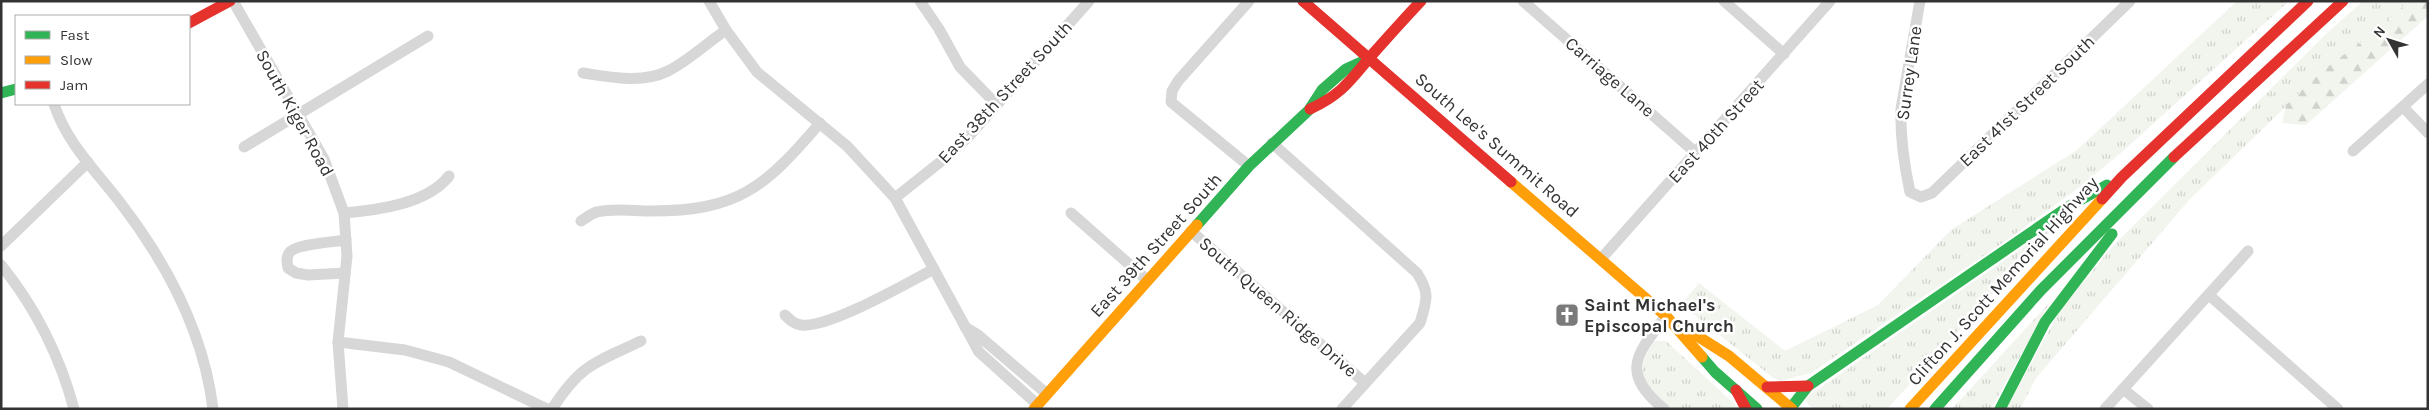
<svg xmlns="http://www.w3.org/2000/svg" width="2429" height="410" font-family="Karla,sans-serif">
	<style>
		.grass { fill: url(#grass-tufts) }
		.forest { fill: url(#forest-firs) }
		.lines { fill: none; stroke-linecap: round; stroke-linejoin: round }
		.street { stroke: #d7d7d7; stroke-width: 11 }
		.fast { stroke: #30b455; stroke-width: 11 }
		.slow { stroke: #ff9f0a; stroke-width: 11 }
		.jam { stroke: #e5322d; stroke-width: 11 }
		.labels { text-anchor: middle; stroke-width: 5; stroke-linejoin: round; paint-order: stroke }
		.street-label { font-size: 18px; fill: #333; stroke: #fff }
		.poi-label { font-size: 18px; font-weight: bold; fill: #333; stroke: #fff; text-anchor: start }
	</style>
	<defs>
		<pattern id="grass-tufts" width="24" height="20" patternUnits="userSpaceOnUse" patternTransform="scale(1.25)"><rect width="24" height="20" fill="#f1f5ed"/><path d="M3 7l-1-3M5 7V3M7 7l1-3M15 17l-1-3M17 17v-4M19 17l1-3" fill="none" stroke="#cfd2cc"/></pattern>
		<pattern id="forest-firs" width="22" height="20" patternUnits="userSpaceOnUse" patternTransform="scale(1.25)"><rect width="22" height="20" fill="#f1f5ed"/><path d="M5 1l3.5 6h-7zM16 11l3.5 6h-7z" fill="#cfd2cc"/></pattern>
	</defs>
	<rect width="100%" height="100%" fill="#fff"/>
	<!-- grass -->
	<g class="grass">
		<path d="M2237,1H2289L2122,152L2077,189L2007,240L1811,373L1781,381L1772,377L1681,304L1699,283L1785,351L1878,305L1951,230L2077,150Z"/>
		<path d="M2363,1H2409L2371,35L2327,67L2190,199L2036,378L2020,409H2006L2059,312L2113,246L2327,33Z"/>
		<path d="M2057,224L1887,409H1814L1805,401L1807,397Z"/>
		<path d="M2050,302L1991,409H1952Z"/>
		<path d="M1654,341H1666L1740,409C1728,409 1677,410 1670,408C1667,407 1664,403 1661,401C1637,382 1639,365 1654,341Z"/>
	</g>
	<!-- forest -->
	<path class="forest" d="M2409,1H2428V16L2306,125L2282,123L2286,105L2327,67L2371,35Z"/>
	<g class="lines">
		<!-- street -->
		<g class="street">
			<path d="M233,1L324,159L344,213L347,256L338,342L343,409"/>
			<path d="M709,1L726,30L757,72L847,146L895,198L979,352L1038,405"/>
			<path d="M920,1L939,29L960,67L997,105"/>
			<path d="M1249,1L1178,81L1172,91L1171,102L1249,166"/>
			<path d="M1523,1L1696,153"/>
			<path d="M1724,1L1784,54"/>
			<path d="M1920,1L1901,109C1900,138 1904,164 1910,192L1921,197L1932,193L2130,1"/>
			<path d="M583,73C610,77 642,84 668,71C688,61 707,43 726,30"/>
			<path d="M54,104C67,144 97,172 122,205C167,264 204,334 213,409"/>
			<path d="M2403,107L2428,133"/>
			<path d="M1272,143L1417,273C1430,293 1427,300 1420,323L1342,409"/>
			<path d="M244,147L428,36"/>
			<path d="M2353,151L2428,84"/>
			<path d="M895,198L944,159L969,136L1089,1"/>
			<path d="M344,213C378,210 427,204 449,176"/>
			<path d="M1071,213L1147,280"/>
			<path d="M581,221C586,218 592,213 597,212C614,208 634,211 651,211C739,211 765,187 820,123"/>
			<path d="M1191,231L1365,383"/>
			<path d="M1,246L88,162"/>
			<path d="M1601,259L1830,1"/>
			<path d="M1,265C35,307 60,357 74,409"/>
			<path d="M345,273L308,275L296,273L288,268C287,263 286,258 289,253C295,244 334,242 346,240"/>
			<path d="M2209,295L2338,409"/>
			<path d="M785,315C790,320 794,324 801,325C828,329 907,283 934,269"/>
			<path d="M965,327L978,335L1047,394"/>
			<path d="M338,342L405,350L449,362L547,409"/>
			<path d="M2123,389L2148,409"/>
			<path d="M552,409C582,363 595,363 641,341"/>
			<path d="M1664,409C1619,372 1637,354 1666,316"/>
			<path d="M2105,409L2248,251"/>
		</g>
		<!-- fast -->
		<g class="fast">
			<path d="M1,93L16,89"/>
			<path d="M1197,225L1249,166L1309,110L1322,90L1346,69L1370,58"/>
			<path d="M1702,357L1715,372L1757,409"/>
			<path d="M1790,409L1808,386L2068,207L2107,185"/>
			<path d="M1935,409L2041,290L2174,157"/>
			<path d="M2000,409L2045,322L2112,234"/>
		</g>
		<!-- slow -->
		<g class="slow">
			<path d="M1511,182L1666,316L1702,357"/>
			<path d="M1680,325L1729,356L1792,409"/>
			<path d="M1034,409L1197,225"/>
			<path d="M1910,409L2102,199"/>
		</g>
		<!-- jam -->
		<g class="jam">
			<path d="M1303,1L1511,182"/>
			<path d="M189,23L230,1"/>
			<path d="M1310,109C1341,95 1350,81 1371,56C1387,38 1404,19 1421,1"/>
			<path d="M2174,157L2343,1"/>
			<path d="M2102,199L2122,177L2308,1"/>
			<path d="M1767,387L1808,386"/>
			<path d="M1736,390L1746,409"/>
		</g>
	</g>
	<!-- icons -->
	<defs>
		<g id="church-square" transform="scale(1.25)"><rect x="-9" y="-9" width="18" height="18" rx="4" fill="#7a7a7a" stroke="#fff"/><path d="M-1.2-6h2.4v3.5h3.3v2.4h-3.3V6h-2.4V-.1h-3.3v-2.4h3.3Z" fill="#fff"/></g>
	</defs>
	<g fill-rule="evenodd">
		<use href="#church-square" x="1567" y="315"/>
	</g>
	<g class="labels">
		<!-- street labels -->
		<g class="street-label">
			<text transform="translate(1909 73) rotate(-82)" y="6">Surrey Lane</text>
			<text transform="translate(1610 77) rotate(41)" y="6">Carriage Lane</text>
			<text transform="translate(1005 92) rotate(-47)" y="6">East 38th Street South</text>
			<text transform="translate(2027 101) rotate(-44)" y="6">East 41st Street South</text>
			<text transform="translate(295 113) rotate(61)" y="6">South Kiger Road</text>
			<text transform="translate(1716 131) rotate(-48)" y="6">East 40th Street</text>
			<text transform="translate(1497 145) rotate(41)" y="6">South Lee's Summit Road</text>
			<text transform="translate(1156 245) rotate(-48)" y="6">East 39th Street South</text>
			<text transform="translate(2003 281) rotate(-48)" y="6">Clifton J. Scott Memorial Highway</text>
			<text transform="translate(1278 307) rotate(41)" y="6">South Queen Ridge Drive</text>
		</g>
		<!-- poi labels -->
		<g class="poi-label">
			<text x="1584" y="311">Saint Michael's<tspan x="1584" dy="21">Episcopal Church</tspan></text>
		</g>
	</g>
	<!-- border -->
	<rect width="2429" height="410" fill="none" stroke="#333333" stroke-width="5"/>
	<!-- legend -->
	<rect x="15" y="15" width="175" height="90" fill="#ffffff" stroke="#adadad"/>
	<rect x="25" y="31" width="25" height="8" fill="#30b455" stroke="#adadad"/>
	<text x="60" y="40" font-size="15" fill="#333333">Fast</text>
	<rect x="25" y="56" width="25" height="8" fill="#ff9f0a" stroke="#adadad"/>
	<text x="60" y="65" font-size="15" fill="#333333">Slow</text>
	<rect x="25" y="81" width="25" height="8" fill="#e5322d" stroke="#adadad"/>
	<text x="60" y="90" font-size="15" fill="#333333">Jam</text>
	<!-- north arrow -->
	<g transform="translate(2389 40) rotate(309)" stroke="#ffffff" stroke-width="4" paint-order="stroke">
	<path d="M0-4L9 19L0 12L-9 19Z" fill="#333333"/>
	<text y="-8" font-size="14" font-weight="bold" text-anchor="middle" fill="#333333">N</text>
	</g>
</svg>
